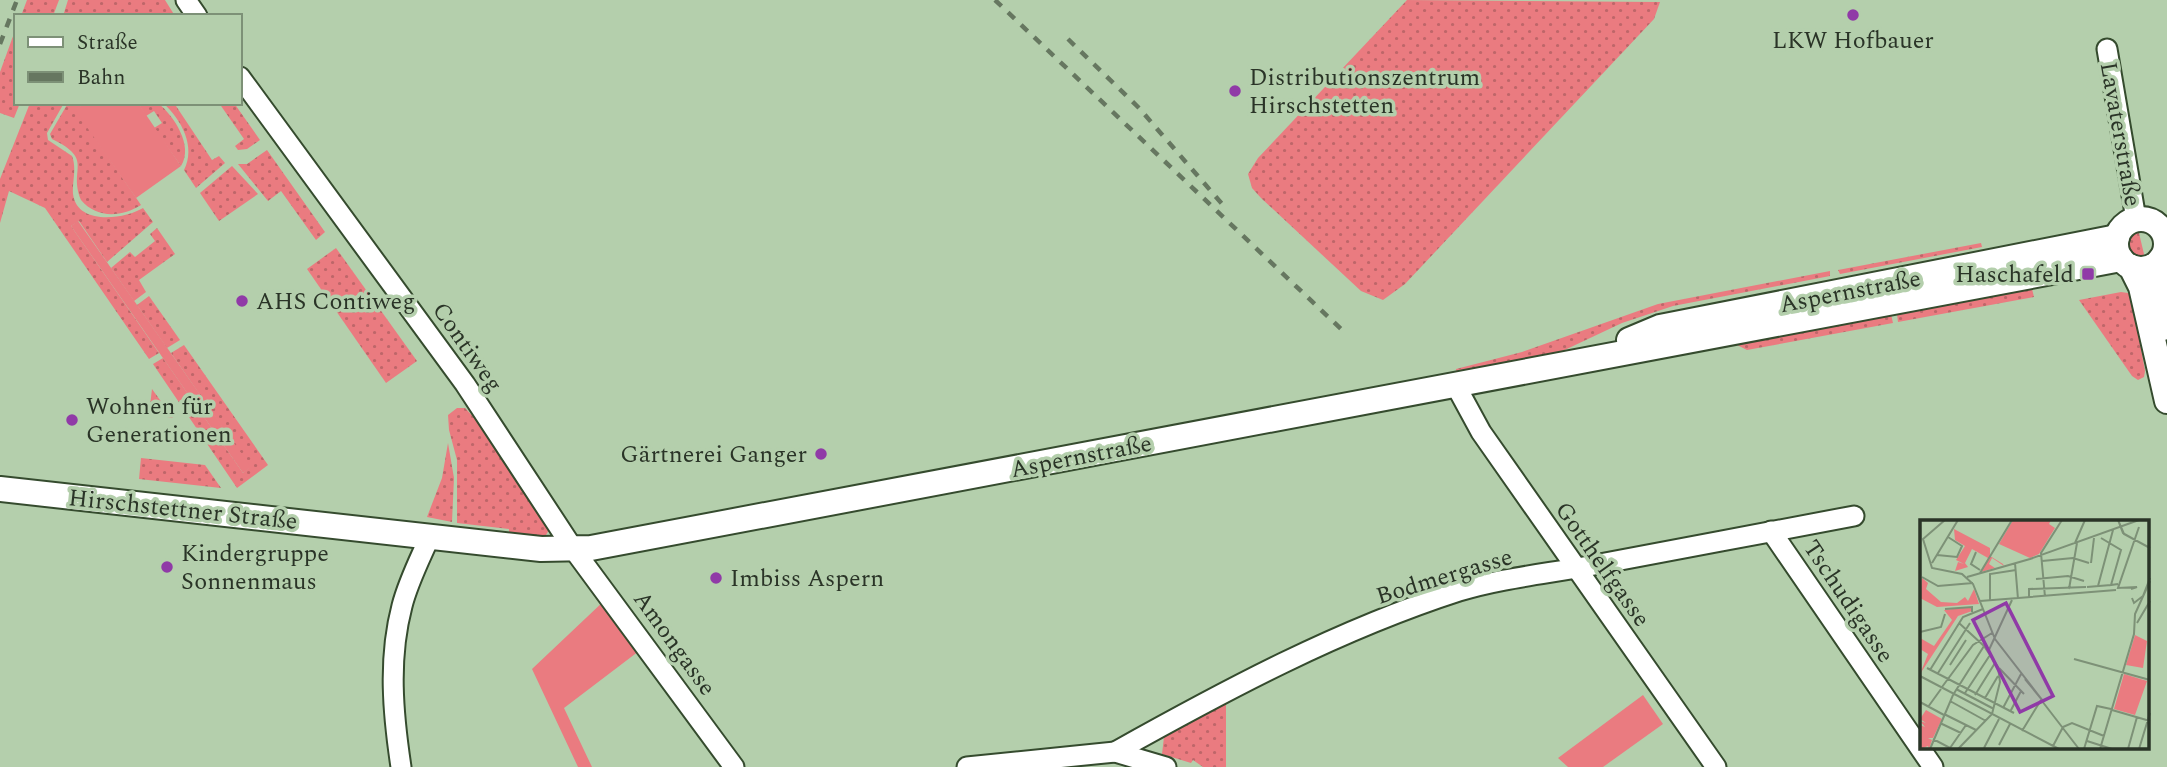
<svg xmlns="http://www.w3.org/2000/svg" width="2167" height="767" font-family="Spectral,serif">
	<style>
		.grass { fill: url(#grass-dots) }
		.garden { fill: #ea7b80 }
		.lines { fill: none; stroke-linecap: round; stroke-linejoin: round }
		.minor-casing { stroke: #354b2e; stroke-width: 23 }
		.major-casing { stroke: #354b2e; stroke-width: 28 }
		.minor { stroke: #fff; stroke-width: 19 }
		.major { stroke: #fff; stroke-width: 24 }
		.rail { stroke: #667760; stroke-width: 4.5; stroke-dasharray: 9 9; stroke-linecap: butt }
		.poi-dot { fill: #903aa7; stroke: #b4cfac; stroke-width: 2.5 }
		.labels { text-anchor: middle; stroke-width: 7; stroke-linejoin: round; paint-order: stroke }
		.poi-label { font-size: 24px; fill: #2a3427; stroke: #b4cfac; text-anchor: start }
		.street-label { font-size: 24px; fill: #2a3427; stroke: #b4cfac }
		.inset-road { fill: none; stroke: #7d9177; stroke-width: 2 }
		.view { fill: #903aa7; fill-opacity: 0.15; stroke: #903aa7; stroke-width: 3.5 }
		.inset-edge { fill: none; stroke: #2a3427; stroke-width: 3.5 }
	</style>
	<defs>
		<pattern id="grass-dots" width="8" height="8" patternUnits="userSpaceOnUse" patternTransform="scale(1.75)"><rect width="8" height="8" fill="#ea7b80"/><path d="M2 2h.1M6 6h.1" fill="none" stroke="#be6669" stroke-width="1.8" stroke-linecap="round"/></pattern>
	</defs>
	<rect width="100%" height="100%" fill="#b4cfac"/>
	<!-- grass -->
	<g class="grass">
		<path d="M27,0H59L53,16H21Z"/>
		<path d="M68,0H165L175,16H63Z"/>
		<path d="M1407,0L1660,2L1654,19L1405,284L1383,300L1361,291L1261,198L1252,188L1248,174L1258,158Z"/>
		<path d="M16,28V103H20L14,118L0,113V72Z"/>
		<path d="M30,103H64L47,133L48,140L72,156C77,169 72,181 73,194C77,226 125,219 143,208L153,222L107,262L79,221L71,226L159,353L149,359L45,208L9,191L0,223V179Z"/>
		<path d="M68,103H85L76,110L141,205C122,217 97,219 81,200C68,168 95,160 52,139L50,134Z"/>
		<path d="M138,103H158C174,116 194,146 181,166L154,128L162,123L154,111L146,116Z"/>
		<path d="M163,103H174L212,160L219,156L225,163L196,188L184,170C196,147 182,120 163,103Z"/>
		<path d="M219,103H234L260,140L247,149L238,150L235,146L244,139Z"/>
		<path d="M267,150L325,232L316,240L281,191L268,201L238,164H247Z"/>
		<path d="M232,166L258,194L219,221L200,193Z"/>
		<path d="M157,228L175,254L139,280L146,292L134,301L111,268L130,252L135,257L155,241L150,234Z"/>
		<path d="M2138,229L2144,254L2142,258L2133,255L2127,247L2128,236Z"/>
		<path d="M1981,243L1982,247L1840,274L1838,270Z"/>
		<path d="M336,248L417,361L386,383L307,269Z"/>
		<path d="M1830,271V276L1673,306L1622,323L1554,355L1457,374L1456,369L1522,352L1658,304Z"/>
		<path d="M2032,289L2034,297L1898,322L1897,314Z"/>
		<path d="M2121,292L2128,293L2132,299L2145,371L2144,377L2138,380L2132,376L2079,300Z"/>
		<path d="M149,296L180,340L167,348L137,305Z"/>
		<path d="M1891,314L1893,323L1747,350L1735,344Z"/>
		<path d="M184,345L268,465L237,488L153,364L163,358L243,473L250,467L171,353Z"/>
		<path d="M152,389L173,418L149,414Z"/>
		<path d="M457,408H465L482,426L548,524L549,530L543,540L509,536V529L457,523V460L449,430L448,415Z"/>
		<path d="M448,443L454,478L452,522L427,517L442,478Z"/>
		<path d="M141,458L205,465L221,488L139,479Z"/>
		<path d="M1226,701V767H1203L1193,760L1191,763L1162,754L1164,737Z"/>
	</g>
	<!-- garden -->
	<g class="garden">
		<path d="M85,103H138L181,166L136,198L75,110Z"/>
		<path d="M78,221L251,467L243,473L71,226Z"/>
		<path d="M605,600L639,651L564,708L592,767H578L532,669Z"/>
		<path d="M1643,695L1663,724L1603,767H1568L1558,758Z"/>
	</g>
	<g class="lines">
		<!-- minor casing -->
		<g class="minor-casing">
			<g id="minor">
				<path d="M186,0L197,16"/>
				<path d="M2107,49L2136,219"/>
				<path d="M240,77L465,384L574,550L734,767"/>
				<path d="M2161,230L2167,228"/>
				<path d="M1456,386L1481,432L1716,767"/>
				<path d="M1771,531L1933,767"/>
				<path d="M1115,752C1226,690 1338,630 1459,591C1502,578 1545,574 1589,566C1677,549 1766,533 1854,516"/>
				<path d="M401,767C393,714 388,659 402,606C408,582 420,559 430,536"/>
				<path d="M967,767L1115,752L1166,767"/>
			</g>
		</g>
		<!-- major casing -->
		<g class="major-casing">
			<g id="major">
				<circle cx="2141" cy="244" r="25"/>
				<path d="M2160,260L2163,328"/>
				<path d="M2131,267L2141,287L2167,401"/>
				<path d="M1629,340L1660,327L2117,237"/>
				<path d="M0,489L541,549L591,548L2121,259"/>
			</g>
		</g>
		<!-- minor -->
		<use href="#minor" class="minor"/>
		<!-- major -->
		<use href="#major" class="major"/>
		<!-- rail -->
		<g class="rail">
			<path d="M995,0L1341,329"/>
			<path d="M1068,39L1139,108L1223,205"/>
			<path d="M0,44L17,0"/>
		</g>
	</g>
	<!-- markers -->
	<g class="poi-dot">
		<circle cx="1853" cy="15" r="7"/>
		<circle cx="1235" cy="91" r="7"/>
		<rect x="2081" y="267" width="14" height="14" rx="3.5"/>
		<circle cx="242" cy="301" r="7"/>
		<circle cx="72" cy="420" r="7"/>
		<circle cx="821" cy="454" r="7"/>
		<circle cx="167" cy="567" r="7"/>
		<circle cx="716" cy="578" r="7"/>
	</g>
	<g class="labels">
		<!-- poi labels -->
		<g class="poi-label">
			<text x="1853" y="48" text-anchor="middle">LKW Hofbauer</text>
			<text x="1249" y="85">Distributionszentrum<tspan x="1249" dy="28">Hirschstetten</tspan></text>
			<text x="2074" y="282" text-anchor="end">Haschafeld</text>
			<text x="256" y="309">AHS Contiweg</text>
			<text x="86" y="414">Wohnen für<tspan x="86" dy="28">Generationen</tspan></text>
			<text x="807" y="462" text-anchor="end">Gärtnerei Ganger</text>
			<text x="181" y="561">Kindergruppe<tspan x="181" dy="28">Sonnenmaus</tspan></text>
			<text x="730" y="586">Imbiss Aspern</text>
		</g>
		<!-- street labels -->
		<g class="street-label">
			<text transform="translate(2121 134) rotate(80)" y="8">Lavaterstraße</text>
			<text transform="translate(1850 291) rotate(-11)" y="8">Aspernstraße</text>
			<text transform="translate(468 347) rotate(55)" y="8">Contiweg</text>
			<text transform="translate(1081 456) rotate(-11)" y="8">Aspernstraße</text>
			<text transform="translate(183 509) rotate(6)" y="8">Hirschstettner Straße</text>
			<text transform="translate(1603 564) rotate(55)" y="8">Gotthelfgasse</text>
			<text transform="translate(1444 576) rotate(-17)" y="8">Bodmergasse</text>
			<text transform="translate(1849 601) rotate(56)" y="8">Tschudigasse</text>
			<text transform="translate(675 643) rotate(54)" y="8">Amongasse</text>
		</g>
	</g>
	<!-- overview -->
	<g transform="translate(1920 520)">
		<rect width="229" height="229" fill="#b4cfac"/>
		<path d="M34,9L70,28V36L83,44L84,46L72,38L69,44L75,48L61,52L68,38L52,29L45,43L48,47L35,51L38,42L44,44L36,40L45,26L35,20ZM2,58L8,63L6,69L21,82L37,83L45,77L48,81L54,69L59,84L17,87L0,78ZM6,190L22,199L13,218H8L12,220L9,229L8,226L0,229V205L5,207L0,201L6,203L0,199Z" fill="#ea7b80"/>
		<path d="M93,0H131L129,4L135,8L119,34L110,38L79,24ZM51,87L52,91L38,96L0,154L8,134L0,129V118L14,126L32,100L24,90ZM215,115L227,121L223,148L206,145ZM204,154L227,161L215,195L194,189Z" fill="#ea7b80"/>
		<path class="inset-road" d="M25,0L3,19L12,48L42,54L53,64L75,119L123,181L105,159M198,0L204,14L230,28M198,0L203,13L230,28M181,18L201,30L191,65L198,64M155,23L165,0M56,32L51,44L60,50M17,35L37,37L42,26L28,17M110,39L219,0M122,41L153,38L169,43M12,43L38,0M95,43L98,79M171,43L174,18M60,53L92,0M2,57L18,66L53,63M47,57L110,39M116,59L148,56L164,61M178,66L193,10M167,67L191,65M149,69L157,23M211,69L217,67L198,68L219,7M125,77L121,33L142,0M109,78V69L166,67M212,78L214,83L223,76L230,58M60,81L196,70M70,81V54L96,50M25,89L52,87V92M217,103L230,81M0,112L21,107L25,94M68,132L92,80M154,139L230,160M30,145L46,120M7,148L94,193M79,148L104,174M10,150L43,97L63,89M18,153L50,103M0,156L139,229M22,167L53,125L72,113M36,169L74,189M45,173L70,135M55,175L75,143M65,178L78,156M30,181L66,201M122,181L159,229M0,182L24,195M8,187L21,169M83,188L101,154M192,190L230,201M90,192L101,171M24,194L56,210M20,203L41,213M143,207L152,203L184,216M102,211L121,180M13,219L30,228L46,205M167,221L192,229M79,225L90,204M133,226L143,207M64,228L79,199M10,229L33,175L64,126M38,229L72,194L80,162L78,147L64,126L39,103M164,229L177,186L191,189M180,229L214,114L215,94L230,61M208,229L217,197M219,229L230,193"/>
		<path class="view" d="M86,83L133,176L100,192L53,100Z"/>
		<rect width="229" height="229" class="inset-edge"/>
	</g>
	<!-- legend -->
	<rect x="14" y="14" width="228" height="91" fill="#b4cfac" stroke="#7d9177" stroke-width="2"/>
	<rect x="28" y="37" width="35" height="10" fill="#ffffff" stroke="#7d9177" stroke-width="2"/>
	<text x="77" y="49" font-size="21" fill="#2a3427">Straße</text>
	<rect x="28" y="72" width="35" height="10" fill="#667760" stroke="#7d9177" stroke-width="2"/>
	<text x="77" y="84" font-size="21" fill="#2a3427">Bahn</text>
</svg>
